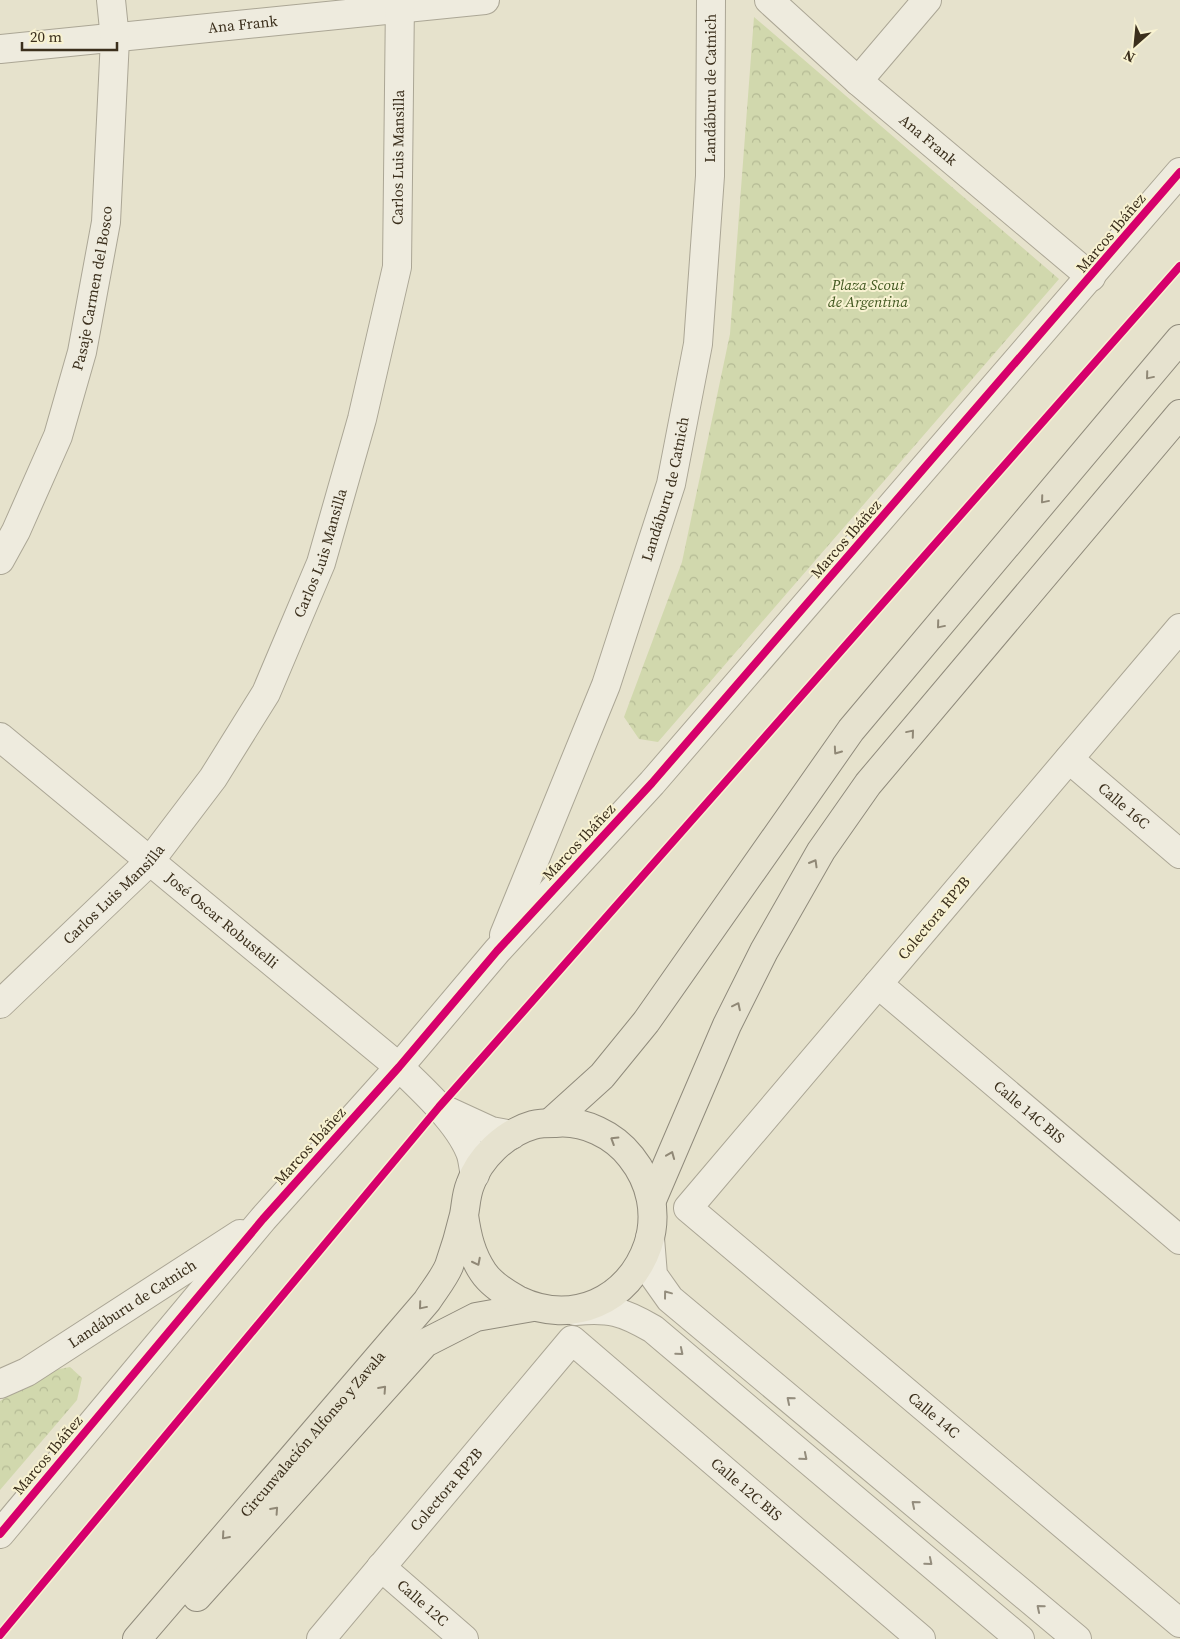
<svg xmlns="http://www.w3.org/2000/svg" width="1180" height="1639" font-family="'Source Serif 4',serif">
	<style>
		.forest { fill: url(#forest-crowns) }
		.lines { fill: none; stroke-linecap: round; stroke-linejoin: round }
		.minor-casing { stroke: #aba695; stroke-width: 30 }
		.major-casing { stroke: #908b7c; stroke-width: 30 }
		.minor { stroke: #eeebde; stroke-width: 28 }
		.major { stroke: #e6e2cf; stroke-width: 28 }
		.cycleway-casing { stroke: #f8f2d1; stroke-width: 11 }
		.cycleway { stroke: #d6006c; stroke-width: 8 }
		.oneway { stroke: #908876 }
		.oneway2 { stroke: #948d7d }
		.labels { text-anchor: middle; stroke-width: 4; stroke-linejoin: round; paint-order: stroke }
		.street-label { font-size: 15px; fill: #3b2f1c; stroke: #f8f2d1 }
		.park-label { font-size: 15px; font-style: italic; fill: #435921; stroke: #f8f2d1 }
	</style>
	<defs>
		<pattern id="forest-crowns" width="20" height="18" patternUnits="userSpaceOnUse" patternTransform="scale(1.25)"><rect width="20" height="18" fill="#d1d8ad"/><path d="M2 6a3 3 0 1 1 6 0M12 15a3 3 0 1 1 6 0" fill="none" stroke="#b4ba94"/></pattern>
	</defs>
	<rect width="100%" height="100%" fill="#e6e2cc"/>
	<!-- forest -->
	<g class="forest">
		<path d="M754,17L1059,279L658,742L639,739L624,717L682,562L730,334Z"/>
		<path d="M70,1367L82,1378L77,1400L0,1490V1401L49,1371Z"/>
	</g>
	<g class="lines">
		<!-- minor casing -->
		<g class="minor-casing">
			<g id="minor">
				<path id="s1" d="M769,0L858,81L1091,277"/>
				<path id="s2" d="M0,49L485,0"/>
				<path d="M858,81L927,0"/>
				<path id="s3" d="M0,560L16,531L58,436L82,352L106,222L115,39L111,0"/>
				<path id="s4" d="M1180,628L688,1208L1180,1623"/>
				<path id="s5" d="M0,737L399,1067C422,1089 458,1122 470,1152C473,1159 473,1168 475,1175"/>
				<path id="s6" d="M1069,759L1180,854"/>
				<path id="s7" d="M504,935L606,685L671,484L698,344L710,176L711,0"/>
				<path id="s8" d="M878,984L1180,1240"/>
				<path id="s9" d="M0,1004L150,861L213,778L266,693L321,563L362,419L397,267L400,0"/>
				<path d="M441,1108L491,1131L512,1135"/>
				<path d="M650,1238L653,1275L670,1299L1077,1639"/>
				<path d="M575,1311C610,1308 622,1311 653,1329L1020,1639"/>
				<path id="s10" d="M0,1384L27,1372L240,1234"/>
				<path d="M0,1534L263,1219L399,1067L497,951L652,783L1180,172"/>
				<path id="s11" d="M381,1567L464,1639"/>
				<path id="s12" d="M321,1639L572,1340L921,1639"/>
			</g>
		</g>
		<!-- major casing -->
		<g class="major-casing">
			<g id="major">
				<path d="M550,1123L602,1076L646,1022L851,730L1180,339"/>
				<path d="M652,1200L727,1025L764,951L821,851L868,784L1180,414"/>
				<path d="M197,1597L425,1343L476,1317L533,1307"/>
				<path id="s13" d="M137,1639L427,1301C434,1290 444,1278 449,1266C455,1249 460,1232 464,1215C466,1205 466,1195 470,1185C479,1158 505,1133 533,1125C540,1123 548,1123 555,1123C584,1120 614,1135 631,1157C651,1182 658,1214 648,1245C629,1301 572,1326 518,1300C505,1293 491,1284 483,1272C471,1254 467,1236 464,1215"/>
			</g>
		</g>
		<!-- minor -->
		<use href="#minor" class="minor"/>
		<!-- major -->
		<use href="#major" class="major"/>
		<!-- cycleway casing -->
		<g class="cycleway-casing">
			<g id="cycleway">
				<path d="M0,1534L263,1219L399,1067L497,951L652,783L1180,172"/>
				<path d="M0,1635L439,1107L1180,266"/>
			</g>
		</g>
		<!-- cycleway -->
		<use href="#cycleway" class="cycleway"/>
	</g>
	<!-- one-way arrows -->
	<defs><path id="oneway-chevron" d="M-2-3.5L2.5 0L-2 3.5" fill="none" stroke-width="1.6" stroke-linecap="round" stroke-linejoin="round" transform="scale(1.25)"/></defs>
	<g class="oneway">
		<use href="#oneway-chevron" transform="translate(1149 376) rotate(130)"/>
		<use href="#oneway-chevron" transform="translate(1044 500) rotate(130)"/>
		<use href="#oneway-chevron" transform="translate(940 625) rotate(130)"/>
		<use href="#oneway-chevron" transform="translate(911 733) rotate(-50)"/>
		<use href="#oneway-chevron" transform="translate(837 751) rotate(125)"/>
		<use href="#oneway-chevron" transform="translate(814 863) rotate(-60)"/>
		<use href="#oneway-chevron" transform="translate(737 1006) rotate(-64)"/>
		<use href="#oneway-chevron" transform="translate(614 1140) rotate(-148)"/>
		<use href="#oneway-chevron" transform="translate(671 1155) rotate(-68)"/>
		<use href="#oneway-chevron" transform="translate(477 1262) rotate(63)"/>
		<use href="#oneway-chevron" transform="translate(422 1306) rotate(130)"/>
		<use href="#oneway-chevron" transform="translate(383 1389) rotate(-48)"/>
		<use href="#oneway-chevron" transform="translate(275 1510) rotate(-48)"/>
		<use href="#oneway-chevron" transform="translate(225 1536) rotate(131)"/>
	</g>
	<g class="oneway2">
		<use href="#oneway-chevron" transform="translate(667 1294) rotate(-127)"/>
		<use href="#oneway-chevron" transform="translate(680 1352) rotate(40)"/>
		<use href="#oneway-chevron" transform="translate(790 1400) rotate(-140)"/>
		<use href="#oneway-chevron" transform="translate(804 1457) rotate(40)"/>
		<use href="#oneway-chevron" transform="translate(915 1504) rotate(-140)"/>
		<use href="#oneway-chevron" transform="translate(929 1562) rotate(40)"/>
		<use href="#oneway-chevron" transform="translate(1040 1608) rotate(-140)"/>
	</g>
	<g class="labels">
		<!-- street labels -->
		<g class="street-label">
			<text dy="5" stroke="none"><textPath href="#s2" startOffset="244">Ana Frank</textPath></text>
			<text dy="5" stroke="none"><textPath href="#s7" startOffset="880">Landáburu de Catnich</textPath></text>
			<text dy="5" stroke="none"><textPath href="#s1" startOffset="212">Ana Frank</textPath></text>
			<text dy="5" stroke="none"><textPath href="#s9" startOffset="968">Carlos Luis Mansilla</textPath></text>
			<text transform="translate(1111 233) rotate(-50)" y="5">Marcos Ibáñez</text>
			<text dy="5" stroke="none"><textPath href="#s3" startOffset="289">Pasaje Carmen del Bosco</textPath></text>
			<text dy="5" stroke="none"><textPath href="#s7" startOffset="475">Landáburu de Catnich</textPath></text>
			<text transform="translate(846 539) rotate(-49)" y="5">Marcos Ibáñez</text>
			<text dy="5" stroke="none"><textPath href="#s9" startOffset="562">Carlos Luis Mansilla</textPath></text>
			<text dy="5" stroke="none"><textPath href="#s6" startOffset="72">Calle 16C</textPath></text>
			<text transform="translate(579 842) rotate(-47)" y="5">Marcos Ibáñez</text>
			<text dy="5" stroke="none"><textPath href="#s9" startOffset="158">Carlos Luis Mansilla</textPath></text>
			<text transform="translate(934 918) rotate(-50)" y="5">Colectora RP2B</text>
			<text dy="5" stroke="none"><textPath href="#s5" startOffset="288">José Oscar Robustelli</textPath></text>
			<text dy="5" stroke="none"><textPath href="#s8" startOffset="198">Calle 14C BIS</textPath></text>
			<text transform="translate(310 1146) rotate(-48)" y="5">Marcos Ibáñez</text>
			<text dy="5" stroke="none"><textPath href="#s10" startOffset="155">Landáburu de Catnich</textPath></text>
			<text dy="5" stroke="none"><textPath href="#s4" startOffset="1082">Calle 14C</textPath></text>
			<text dy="5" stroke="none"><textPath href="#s13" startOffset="270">Circunvalación Alfonso y Zavala</textPath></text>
			<text transform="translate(48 1455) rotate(-50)" y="5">Marcos Ibáñez</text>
			<text dy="5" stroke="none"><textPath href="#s12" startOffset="195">Colectora RP2B</textPath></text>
			<text dy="5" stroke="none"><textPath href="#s12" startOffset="620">Calle 12C BIS</textPath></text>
			<text dy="5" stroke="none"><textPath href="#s11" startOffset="55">Calle 12C</textPath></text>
		</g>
		<!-- park labels -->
		<g class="park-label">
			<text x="868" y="290">Plaza Scout<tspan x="868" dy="17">de Argentina</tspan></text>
		</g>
	</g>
	<!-- north arrow -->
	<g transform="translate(1135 45) rotate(207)" stroke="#f8f2d1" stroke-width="4" paint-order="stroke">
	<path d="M0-4L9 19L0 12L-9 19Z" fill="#3b2f1c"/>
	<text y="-8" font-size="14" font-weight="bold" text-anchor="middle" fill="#3b2f1c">N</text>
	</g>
	<!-- scale -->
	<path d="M22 42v8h95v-8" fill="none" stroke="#3b2f1c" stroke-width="2.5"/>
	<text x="30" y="42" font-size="15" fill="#3b2f1c" stroke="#f8f2d1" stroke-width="4" paint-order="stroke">20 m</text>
</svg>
